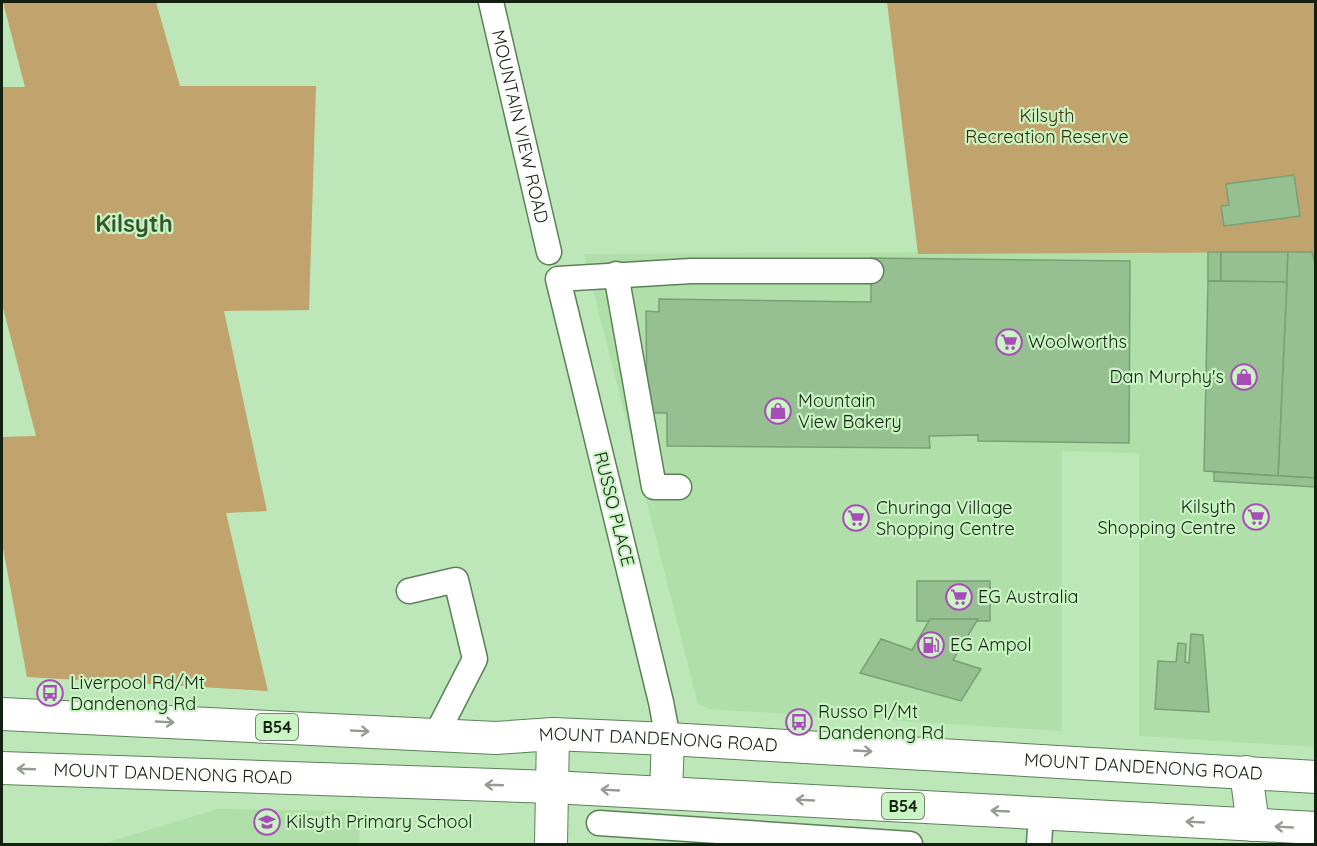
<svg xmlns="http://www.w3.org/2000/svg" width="1317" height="846" font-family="Quicksand,sans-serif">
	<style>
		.built { fill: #b0dfaa }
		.green { fill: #c1a36d }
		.building { fill: #97c092; stroke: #79a074; stroke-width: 1.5 }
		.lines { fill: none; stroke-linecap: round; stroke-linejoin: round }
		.minor-casing { stroke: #5b8257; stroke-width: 27 }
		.major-casing { stroke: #5b8257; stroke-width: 34 }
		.minor { stroke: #fff; stroke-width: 24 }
		.major { stroke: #fff; stroke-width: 32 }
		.oneway { stroke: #949b93 }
		.labels { text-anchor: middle; stroke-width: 4.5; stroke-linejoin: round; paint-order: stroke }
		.shield { fill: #caf4c4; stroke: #496046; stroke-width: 1.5 }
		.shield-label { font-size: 16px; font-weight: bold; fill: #122110 }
		.park-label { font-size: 18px; fill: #3d2c08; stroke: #caf4c4 }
		.street-label { font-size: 18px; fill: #122110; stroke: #caf4c4 }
		.poi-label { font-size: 18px; fill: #122110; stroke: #caf4c4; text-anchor: start }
		.district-label { font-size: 24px; font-weight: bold; fill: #33582f; stroke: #caf4c4 }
	</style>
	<rect width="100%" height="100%" fill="#bde7b8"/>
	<!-- built -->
	<g class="built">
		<path d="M1143,251L1312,252L1316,267L1315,747L1139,736V453L1062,451V731L709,709L698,704L584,254Z"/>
		<path d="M218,809L360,811L359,844H102Z"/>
	</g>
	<!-- green -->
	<g class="green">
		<path d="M3,2H156L180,86H316L309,310L224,311L267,511L226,513L268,691L27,677L2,543V437L36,436L2,304V87H25Z"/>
		<path d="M887,2H1315V267L1311,252L918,254Z"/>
	</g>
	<!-- building -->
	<g class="building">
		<path d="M1294,175L1300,216L1224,226L1221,206L1229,205L1226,184Z"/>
		<rect x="1208" y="252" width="13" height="29"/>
		<path d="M1221,252H1288L1287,282L1221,281Z"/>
		<path d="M1288,252H1312L1316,267V478L1278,476Z"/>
		<path d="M871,258L1130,261L1129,443L978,441V435L929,436L930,448L667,446V413H647L646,311L659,312V299L871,302Z"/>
		<path d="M1208,281L1287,282L1278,476L1204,471Z"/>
		<path d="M1214,472L1316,478V487L1214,481Z"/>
		<rect x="917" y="581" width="73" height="40"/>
		<path d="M930,619H978L953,660L981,669L961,701L860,673L881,639L912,650Z"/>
		<path d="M1191,634L1203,635L1209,712L1155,709L1158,661L1176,662L1178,643L1186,644L1185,662L1189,663Z"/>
	</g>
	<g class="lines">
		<!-- minor casing -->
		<g class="minor-casing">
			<g id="minor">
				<path id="s1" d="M491,2L549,252"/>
				<path d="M616,274L654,487H679"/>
				<path d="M409,591L456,580L475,659L436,735"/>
				<path d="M668,739L661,702L558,279L691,271H871"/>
				<path d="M599,823L910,844"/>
				<path d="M1039,844L1041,814"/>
			</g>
		</g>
		<!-- major casing -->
		<g class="major-casing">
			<g id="major">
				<path id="s2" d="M2,714L496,738L553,734L668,739L1316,777"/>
				<path id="s3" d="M2,768L552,787L1316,828"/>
				<path d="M1246,772L1253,825"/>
				<path d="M666,792L668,739"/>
				<path d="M551,844L553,734"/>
			</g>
		</g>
		<!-- minor -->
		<use href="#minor" class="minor"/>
		<!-- major -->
		<use href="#major" class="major"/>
	</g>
	<!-- one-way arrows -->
	<defs><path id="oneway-shaft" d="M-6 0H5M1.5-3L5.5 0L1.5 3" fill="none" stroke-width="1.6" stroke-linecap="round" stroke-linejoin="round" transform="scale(1.5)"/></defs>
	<g class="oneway">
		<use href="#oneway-shaft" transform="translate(165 722) rotate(3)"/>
		<use href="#oneway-shaft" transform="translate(360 731) rotate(3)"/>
		<use href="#oneway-shaft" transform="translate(863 751) rotate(3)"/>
		<use href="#oneway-shaft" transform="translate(26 769) rotate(-178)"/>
		<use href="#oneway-shaft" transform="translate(494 785) rotate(-178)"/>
		<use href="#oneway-shaft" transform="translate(610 790) rotate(-177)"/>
		<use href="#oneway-shaft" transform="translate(805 800) rotate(-177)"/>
		<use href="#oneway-shaft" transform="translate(1000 811) rotate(-177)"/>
		<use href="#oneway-shaft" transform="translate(1195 822) rotate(-177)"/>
		<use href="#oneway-shaft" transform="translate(1284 827) rotate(-177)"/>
	</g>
	<!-- icons -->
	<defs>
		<g id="supermarket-ring" transform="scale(1.35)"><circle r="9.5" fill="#caf4c4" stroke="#a84db7" stroke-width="1.5"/><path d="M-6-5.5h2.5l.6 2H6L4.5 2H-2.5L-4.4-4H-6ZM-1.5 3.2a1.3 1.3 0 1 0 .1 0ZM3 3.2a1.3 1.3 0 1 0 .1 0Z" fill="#a84db7"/></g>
		<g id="shop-ring" transform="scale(1.35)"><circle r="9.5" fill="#caf4c4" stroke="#a84db7" stroke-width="1.5"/><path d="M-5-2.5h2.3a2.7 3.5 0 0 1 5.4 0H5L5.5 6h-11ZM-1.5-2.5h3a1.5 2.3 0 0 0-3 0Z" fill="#a84db7"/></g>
		<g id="fuel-ring" transform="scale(1.35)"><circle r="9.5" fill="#caf4c4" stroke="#a84db7" stroke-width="1.5"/><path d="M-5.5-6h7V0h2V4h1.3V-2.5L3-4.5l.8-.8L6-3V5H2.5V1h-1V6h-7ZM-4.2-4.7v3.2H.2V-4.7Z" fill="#a84db7"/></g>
		<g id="bus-ring" transform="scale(1.35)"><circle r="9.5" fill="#caf4c4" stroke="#a84db7" stroke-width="1.5"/><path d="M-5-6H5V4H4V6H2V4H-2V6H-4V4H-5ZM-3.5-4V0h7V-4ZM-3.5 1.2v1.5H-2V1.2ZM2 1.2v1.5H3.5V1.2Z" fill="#a84db7"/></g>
		<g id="school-ring" transform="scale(1.35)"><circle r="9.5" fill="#caf4c4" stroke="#a84db7" stroke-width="1.5"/><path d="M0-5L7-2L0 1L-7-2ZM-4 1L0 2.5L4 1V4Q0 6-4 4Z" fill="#a84db7"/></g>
	</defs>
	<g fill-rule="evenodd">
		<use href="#supermarket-ring" x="1009" y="342"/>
		<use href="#shop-ring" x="1244" y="377"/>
		<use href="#shop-ring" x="778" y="411"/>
		<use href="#supermarket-ring" x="1256" y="517"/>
		<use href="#supermarket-ring" x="856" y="518"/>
		<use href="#supermarket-ring" x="959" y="597"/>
		<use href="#fuel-ring" x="931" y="645"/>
		<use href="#bus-ring" x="50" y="693"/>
		<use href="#bus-ring" x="799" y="722"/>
		<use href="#school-ring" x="267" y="822"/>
	</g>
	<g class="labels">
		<!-- shield labels -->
		<g class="shield">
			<rect x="256" y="714" width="42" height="26" rx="4.5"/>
			<rect x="882" y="793" width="42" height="26" rx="4.5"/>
		</g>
		<g class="shield-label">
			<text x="277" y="733">B54</text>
			<text x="903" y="812">B54</text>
		</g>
		<!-- park labels -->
		<g class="park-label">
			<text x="1047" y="122">Kilsyth<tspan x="1047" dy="21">Recreation Reserve</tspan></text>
		</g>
		<!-- street labels -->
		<g class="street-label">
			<text dy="6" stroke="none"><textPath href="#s1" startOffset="128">MOUNTAIN VIEW ROAD</textPath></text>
			<text transform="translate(614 509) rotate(76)" y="6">RUSSO PLACE</text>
			<text dy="6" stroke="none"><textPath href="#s2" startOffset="657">MOUNT DANDENONG ROAD</textPath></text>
			<text dy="6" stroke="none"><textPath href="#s2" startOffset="1143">MOUNT DANDENONG ROAD</textPath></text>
			<text dy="6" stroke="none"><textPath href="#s3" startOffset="171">MOUNT DANDENONG ROAD</textPath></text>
		</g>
		<!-- poi labels -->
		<g class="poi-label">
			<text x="1028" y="348">Woolworths</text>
			<text x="1224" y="383" text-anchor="end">Dan Murphy's</text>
			<text x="798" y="407">Mountain<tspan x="798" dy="21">View Bakery</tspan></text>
			<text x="1236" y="513" text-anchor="end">Kilsyth<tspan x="1236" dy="21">Shopping Centre</tspan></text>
			<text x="876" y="514">Churinga Village<tspan x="876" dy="21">Shopping Centre</tspan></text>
			<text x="978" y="603">EG Australia</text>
			<text x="950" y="651">EG Ampol</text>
			<text x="70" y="689">Liverpool Rd/Mt<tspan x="70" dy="21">Dandenong Rd</tspan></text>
			<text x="818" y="718">Russo Pl/Mt<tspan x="818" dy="21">Dandenong Rd</tspan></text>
			<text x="286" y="828">Kilsyth Primary School</text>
		</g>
		<!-- district labels -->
		<g class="district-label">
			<text x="134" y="232">Kilsyth</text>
		</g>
	</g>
	<!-- border -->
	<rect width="1317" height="846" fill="none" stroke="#122110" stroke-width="6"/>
</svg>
